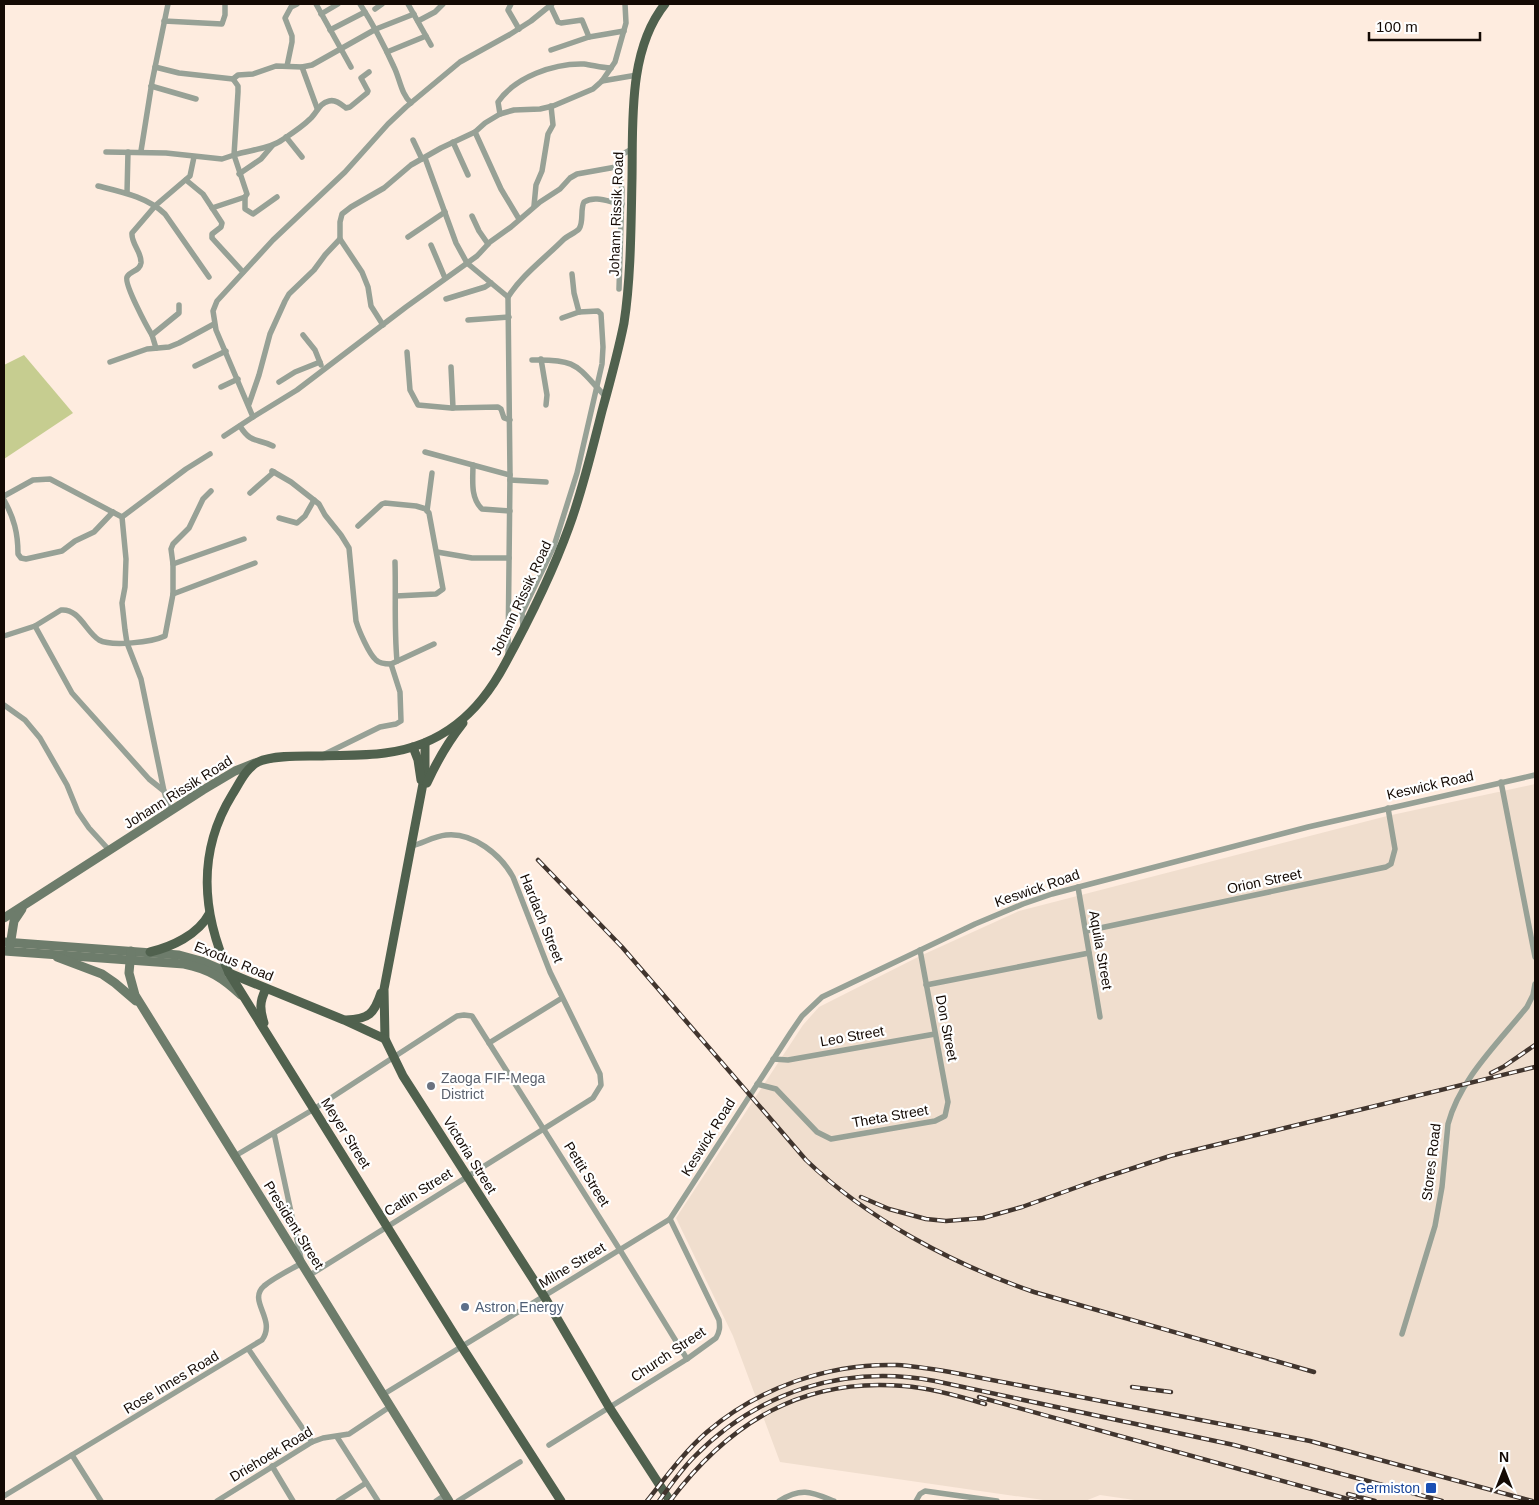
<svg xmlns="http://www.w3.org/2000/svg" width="1539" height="1505" font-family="Helvetica,sans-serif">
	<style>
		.industrial { fill: #f0dece }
		.green { fill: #c6cd90 }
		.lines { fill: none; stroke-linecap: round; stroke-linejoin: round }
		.street { stroke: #97a196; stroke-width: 5.5 }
		.secondary { stroke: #6d7c6b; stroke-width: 9 }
		.primary { stroke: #50614e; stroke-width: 9 }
		.rail-casing { stroke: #41352e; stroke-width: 4.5 }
		.rail { stroke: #fff; stroke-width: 2.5; stroke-dasharray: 8; stroke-linecap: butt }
		.worship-dot { fill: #6b7280; stroke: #fff; stroke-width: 2 }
		.service-dot { fill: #5c6f8a; stroke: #fff; stroke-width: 2 }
		.transit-dot { fill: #1a4fb4; stroke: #fff; stroke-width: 2 }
		.labels { text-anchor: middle; stroke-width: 4.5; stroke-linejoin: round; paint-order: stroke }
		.street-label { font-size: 14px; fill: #140a04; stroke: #fff }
		.worship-label { font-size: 14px; fill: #5b616d; stroke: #fff; text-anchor: start }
		.service-label { font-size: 14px; fill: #4e5e75; stroke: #fff; text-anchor: start }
		.transit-label { font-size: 14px; fill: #164399; stroke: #fff; text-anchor: end }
	</style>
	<rect width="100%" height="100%" fill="#feecdf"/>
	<!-- industrial -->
	<path class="industrial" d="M1535,784V1501H1141L1100,1495L1085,1501H1050L780,1462L733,1336L676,1218L803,1025L819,1007L920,956L1019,911L1387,816Z"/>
	<!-- green -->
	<path class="green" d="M24,355L73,413L4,459V365Z"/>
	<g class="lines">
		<!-- street -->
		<g class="street">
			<path d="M316,4L351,67"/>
			<path d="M360,4C373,24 384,45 394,67C400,79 401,94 411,103"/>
			<path d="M408,4L431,45"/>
			<path d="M511,4L508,10L519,29"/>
			<path d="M550,5L558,22L561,23L582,20L589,37"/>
			<path d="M375,9L382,4"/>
			<path d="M321,14L338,4"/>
			<path d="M164,21L222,24L225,15V4"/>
			<path d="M418,21L435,12L443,4"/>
			<path d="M330,30L365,12"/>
			<path d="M551,50L589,37L624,31"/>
			<path d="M387,52L426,36"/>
			<path d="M287,66L292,42V36L285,18L291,7L297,4"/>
			<path d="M302,67L317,108"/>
			<path d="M233,79L238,75L253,74L276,66L302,67L312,65L376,29L414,14"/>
			<path d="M602,81L637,75"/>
			<path d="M151,86L196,99"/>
			<path d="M500,114L498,102C515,77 554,63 584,64C593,65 601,68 611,68"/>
			<path d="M475,132L501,189L519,219"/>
			<path d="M286,137L302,157"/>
			<path d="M413,140L422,159"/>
			<path d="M453,142L468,175"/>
			<path d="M141,151L152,82L168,4"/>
			<path d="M106,152L166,153L222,159L234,155L238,92V86L233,79L179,73L155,67"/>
			<path d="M425,158L456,243L467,263L508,297L510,475L508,656"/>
			<path d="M616,167L620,177L622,190L619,289"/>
			<path d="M239,174L261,159L272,146"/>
			<path d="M186,180L203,194L222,223L221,227L212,234V238L243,272"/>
			<path d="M98,186C122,192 147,197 165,214L209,277"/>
			<path d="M127,193L128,152"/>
			<path d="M245,197V209L253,214L277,197"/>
			<path d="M534,206L536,185L542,171L548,134L553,125L551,106"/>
			<path d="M212,208L245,197L247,194L234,155C249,150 270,149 282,140C291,134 302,127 310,119C317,113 319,103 329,101C336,99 342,105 346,108L350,107L367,93L368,91L361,78L369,72"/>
			<path d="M472,216L479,231L488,244"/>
			<path d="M408,237L445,212"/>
			<path d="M431,245L445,278"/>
			<path d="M572,274L574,293L579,312"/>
			<path d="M508,297C522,275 544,259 563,240C567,236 575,233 579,229C584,222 580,209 584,202C595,195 609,202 622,204"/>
			<path d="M446,299L485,287L491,283"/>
			<path d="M468,320L509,317"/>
			<path d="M383,325L371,306L368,287L362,272L340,239V222L342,214L351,207L384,188L411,165L441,148L475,132L485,123L500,114L514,110L540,109L553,106L593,89L602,81L615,62L626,23L625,4"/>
			<path d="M152,335C147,327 124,284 127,277C130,271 140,271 141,263C142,252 131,244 132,233L156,205L190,176L194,157"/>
			<path d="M303,335L315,350L321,365"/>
			<path d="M156,348L152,335L179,313V305"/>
			<path d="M407,352L410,390L418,405L451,408L498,407L501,409L504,418L510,420"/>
			<path d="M541,359L547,395L546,405"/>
			<path d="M532,360C579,359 576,366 606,397"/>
			<path d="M110,362L147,349L169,347L179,343L214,324"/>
			<path d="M195,366L226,351"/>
			<path d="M451,367L453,408"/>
			<path d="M279,382L295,372L320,362"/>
			<path d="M221,387L238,379"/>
			<path d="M249,404L259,375L270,334L285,301L289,294L314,270L325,255L340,239"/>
			<path d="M253,417L216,330L213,311L217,301L273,240L345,172L388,124L406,107L460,62L509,35L531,21L552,4"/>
			<path d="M240,426C251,444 257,438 273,446"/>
			<path d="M224,436L253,417L297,390L406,307L477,256L490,242L511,227L540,202L560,189L570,178L577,174L616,167L621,155L632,149"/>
			<path d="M425,452L510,475"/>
			<path d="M473,465C473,479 470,498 482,509L510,511"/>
			<path d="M272,471L291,482L319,504L325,515L341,535L349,548L356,621C359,631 369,654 376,660C380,664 386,664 391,664L434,644"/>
			<path d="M510,480L546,482"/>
			<path d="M250,493L274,472"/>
			<path d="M4,496L33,480L50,479L122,517L126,559L125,587L122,603L125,630L127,643L141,679L164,791"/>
			<path d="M4,500C14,518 18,533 18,554L21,558L26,559L62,551L75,541L94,532L113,512"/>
			<path d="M427,511L432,473"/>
			<path d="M122,517L186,469L210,454"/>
			<path d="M279,518L297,523L305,516L314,500"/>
			<path d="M358,526L382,504L385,503L416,506L426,509L429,513L443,589L436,594L396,596"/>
			<path d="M437,552L472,558H509"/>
			<path d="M395,562C396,595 394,628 397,661"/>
			<path d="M173,564L244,539"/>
			<path d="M173,594L255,563"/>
			<path d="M35,626L61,610C79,608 86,632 99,640C112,647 152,642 165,636L173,594V564L171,549L173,544L189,528L203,499L211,491"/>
			<path d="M523,628L522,613L554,546L577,473L602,364L603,347L601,314L598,311L579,312L562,318"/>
			<path d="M4,636L35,626L72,693L149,779L164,791L170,811"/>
			<path d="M4,705L25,720L40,738L67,785L78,812L89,828L110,851"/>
			<path d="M325,754L380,727L396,724L401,721L400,692L391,664"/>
			<path d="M1501,782L1535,957"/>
			<path d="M1078,887L1100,1017"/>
			<path d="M1086,931L1386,867L1391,864L1395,849L1388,808"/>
			<path d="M926,985L1089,953"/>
			<path d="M489,1043L562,998"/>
			<path d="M773,1059L788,1060L935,1034"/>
			<path d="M757,1084L776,1089L817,1132L831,1139L935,1121L945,1116L948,1102L920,950"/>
			<path d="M235,1156L314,1109L457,1016L464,1015L472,1016L620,1250L687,1359"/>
			<path d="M310,1275L593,1098L601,1085L600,1074L550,972L513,877C501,855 473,832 446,835C435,836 423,843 412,846"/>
			<path d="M1402,1334L1435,1226L1442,1187L1448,1124C1460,1079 1498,1043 1527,1007L1533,995L1535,984"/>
			<path d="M249,1350L312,1442"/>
			<path d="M384,1394L670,1219L791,1032L802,1016L822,997L975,924L1023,904L1052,894L1308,827L1535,775"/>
			<path d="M337,1437L378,1501"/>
			<path d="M549,1445L687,1359L716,1338C720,1331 720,1327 719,1320L670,1219"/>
			<path d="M72,1455L101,1501"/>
			<path d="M272,1466L293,1501"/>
			<path d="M4,1496L262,1340C277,1319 247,1301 264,1286C275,1277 290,1270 302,1263L274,1133"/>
			<path d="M217,1501L312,1442L323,1438L349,1434L391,1406"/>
			<path d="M338,1501L366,1483"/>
			<path d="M436,1501L445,1495"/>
			<path d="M458,1501L520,1462"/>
			<path d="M779,1501C802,1487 811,1492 834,1501"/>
			<path d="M916,1501L920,1494L925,1491L997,1501"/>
		</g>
		<!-- secondary -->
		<g class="secondary">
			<path d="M4,918L203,790L235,771L255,763"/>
			<path d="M4,942L179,955L201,961L229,973"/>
			<path d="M10,946L14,921L22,909"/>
			<path d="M4,951L184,964C209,969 223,978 241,995"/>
			<path d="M131,951L129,973L135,995L449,1501"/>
			<path d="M57,957L102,974L115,983L136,1001"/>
		</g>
		<!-- primary -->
		<g class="primary">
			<path d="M425,743V773L384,989L385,1039L403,1076L544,1296L609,1407L670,1501"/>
			<path d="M413,747L418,760L421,780"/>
			<path d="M427,783C437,761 448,742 463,723"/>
			<path d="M150,952C171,947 198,935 209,914"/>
			<path d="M229,973L344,1020L385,1039"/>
			<path d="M346,1020C369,1019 374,1014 381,993"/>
			<path d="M264,1023C260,1010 259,1002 266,989"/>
			<path d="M561,1501L462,1347L229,973C202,914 197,852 232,795C239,784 246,768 258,762C273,755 302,756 318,756C340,755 363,756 385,753C442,746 479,713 505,664C529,620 552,574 569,527C583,489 592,450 602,411C610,382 618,353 624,323C631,278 631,224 632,178C633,122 628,50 665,4"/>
		</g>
		<!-- rail casing -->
		<g class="rail-casing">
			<g id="rail">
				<path d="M538,860L622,947L806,1160C867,1219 955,1265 1034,1292L1314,1372"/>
				<path d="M1491,1073L1503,1067L1535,1045"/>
				<path d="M861,1197L889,1209L926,1219L946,1221L983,1218L1022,1207L1097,1180L1170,1156L1535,1067"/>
				<path d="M1132,1387L1171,1392"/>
				<path d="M979,1397L1355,1501"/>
				<path d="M1348,1494L1375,1501"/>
				<path d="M647,1501C666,1477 684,1452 707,1432C758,1388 829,1363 897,1365C914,1366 932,1369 950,1372L1310,1441L1532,1501"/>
				<path d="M659,1501C670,1486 681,1470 694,1457C759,1391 845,1364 935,1381L1234,1445L1442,1501"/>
				<path d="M670,1501C729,1423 802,1377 904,1386C931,1388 959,1396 985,1404"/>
			</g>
		</g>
		<!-- rail -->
		<use href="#rail" class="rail"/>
	</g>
	<!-- markers -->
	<circle class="worship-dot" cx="431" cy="1086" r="5"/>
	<circle class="service-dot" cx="465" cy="1307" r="5"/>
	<rect class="transit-dot" x="1425" y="1482" width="12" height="12" rx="2.5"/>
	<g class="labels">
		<!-- street labels -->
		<g class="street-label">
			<text transform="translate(616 214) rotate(-88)" y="5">Johann Rissik Road</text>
			<text transform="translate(521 598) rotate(-65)" y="5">Johann Rissik Road</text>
			<text transform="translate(1430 785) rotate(-13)" y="5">Keswick Road</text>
			<text transform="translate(178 792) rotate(-32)" y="5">Johann Rissik Road</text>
			<text transform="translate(1264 881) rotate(-12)" y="5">Orion Street</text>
			<text transform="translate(1037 888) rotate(-19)" y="5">Keswick Road</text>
			<text transform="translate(542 918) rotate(68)" y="5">Hardach Street</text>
			<text transform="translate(1101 950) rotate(80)" y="5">Aquila Street</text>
			<text transform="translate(234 961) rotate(22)" y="5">Exodus Road</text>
			<text transform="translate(947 1028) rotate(79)" y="5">Don Street</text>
			<text transform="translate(852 1036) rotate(-10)" y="5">Leo Street</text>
			<text transform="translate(890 1116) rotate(-10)" y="5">Theta Street</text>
			<text transform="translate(346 1133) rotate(58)" y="5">Meyer Street</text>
			<text transform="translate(708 1137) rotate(-58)" y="5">Keswick Road</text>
			<text transform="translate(470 1155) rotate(58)" y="5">Victoria Street</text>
			<text transform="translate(1431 1162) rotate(-83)" y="5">Stores Road</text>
			<text transform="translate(587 1174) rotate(58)" y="5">Pettit Street</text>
			<text transform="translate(418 1192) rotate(-32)" y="5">Catlin Street</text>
			<text transform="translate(294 1225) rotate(58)" y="5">President Street</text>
			<text transform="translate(572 1265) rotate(-31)" y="5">Milne Street</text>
			<text transform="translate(668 1354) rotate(-34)" y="5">Church Street</text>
			<text transform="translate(171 1382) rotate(-31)" y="5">Rose Innes Road</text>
			<text transform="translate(271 1454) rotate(-31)" y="5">Driehoek Road</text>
		</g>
		<!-- worship labels -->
		<g class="worship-label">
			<text x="441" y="1083">Zaoga FIF-Mega<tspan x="441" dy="16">District</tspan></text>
		</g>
		<!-- service labels -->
		<g class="service-label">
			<text x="475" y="1312">Astron Energy</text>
		</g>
		<!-- transit labels -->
		<g class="transit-label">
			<text x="1420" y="1493">Germiston</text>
		</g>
	</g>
	<!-- border -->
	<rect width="1539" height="1505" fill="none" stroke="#140a04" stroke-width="10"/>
	<!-- north arrow -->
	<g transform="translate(1504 1470)" stroke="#ffffff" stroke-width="4" paint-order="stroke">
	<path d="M0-4L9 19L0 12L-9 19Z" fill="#140a04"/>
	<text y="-8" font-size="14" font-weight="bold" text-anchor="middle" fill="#140a04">N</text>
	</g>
	<!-- scale -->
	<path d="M1369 32v8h111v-8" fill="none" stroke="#140a04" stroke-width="2.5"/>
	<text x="1376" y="32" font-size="15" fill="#140a04" stroke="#ffffff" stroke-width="4" paint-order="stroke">100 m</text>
</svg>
